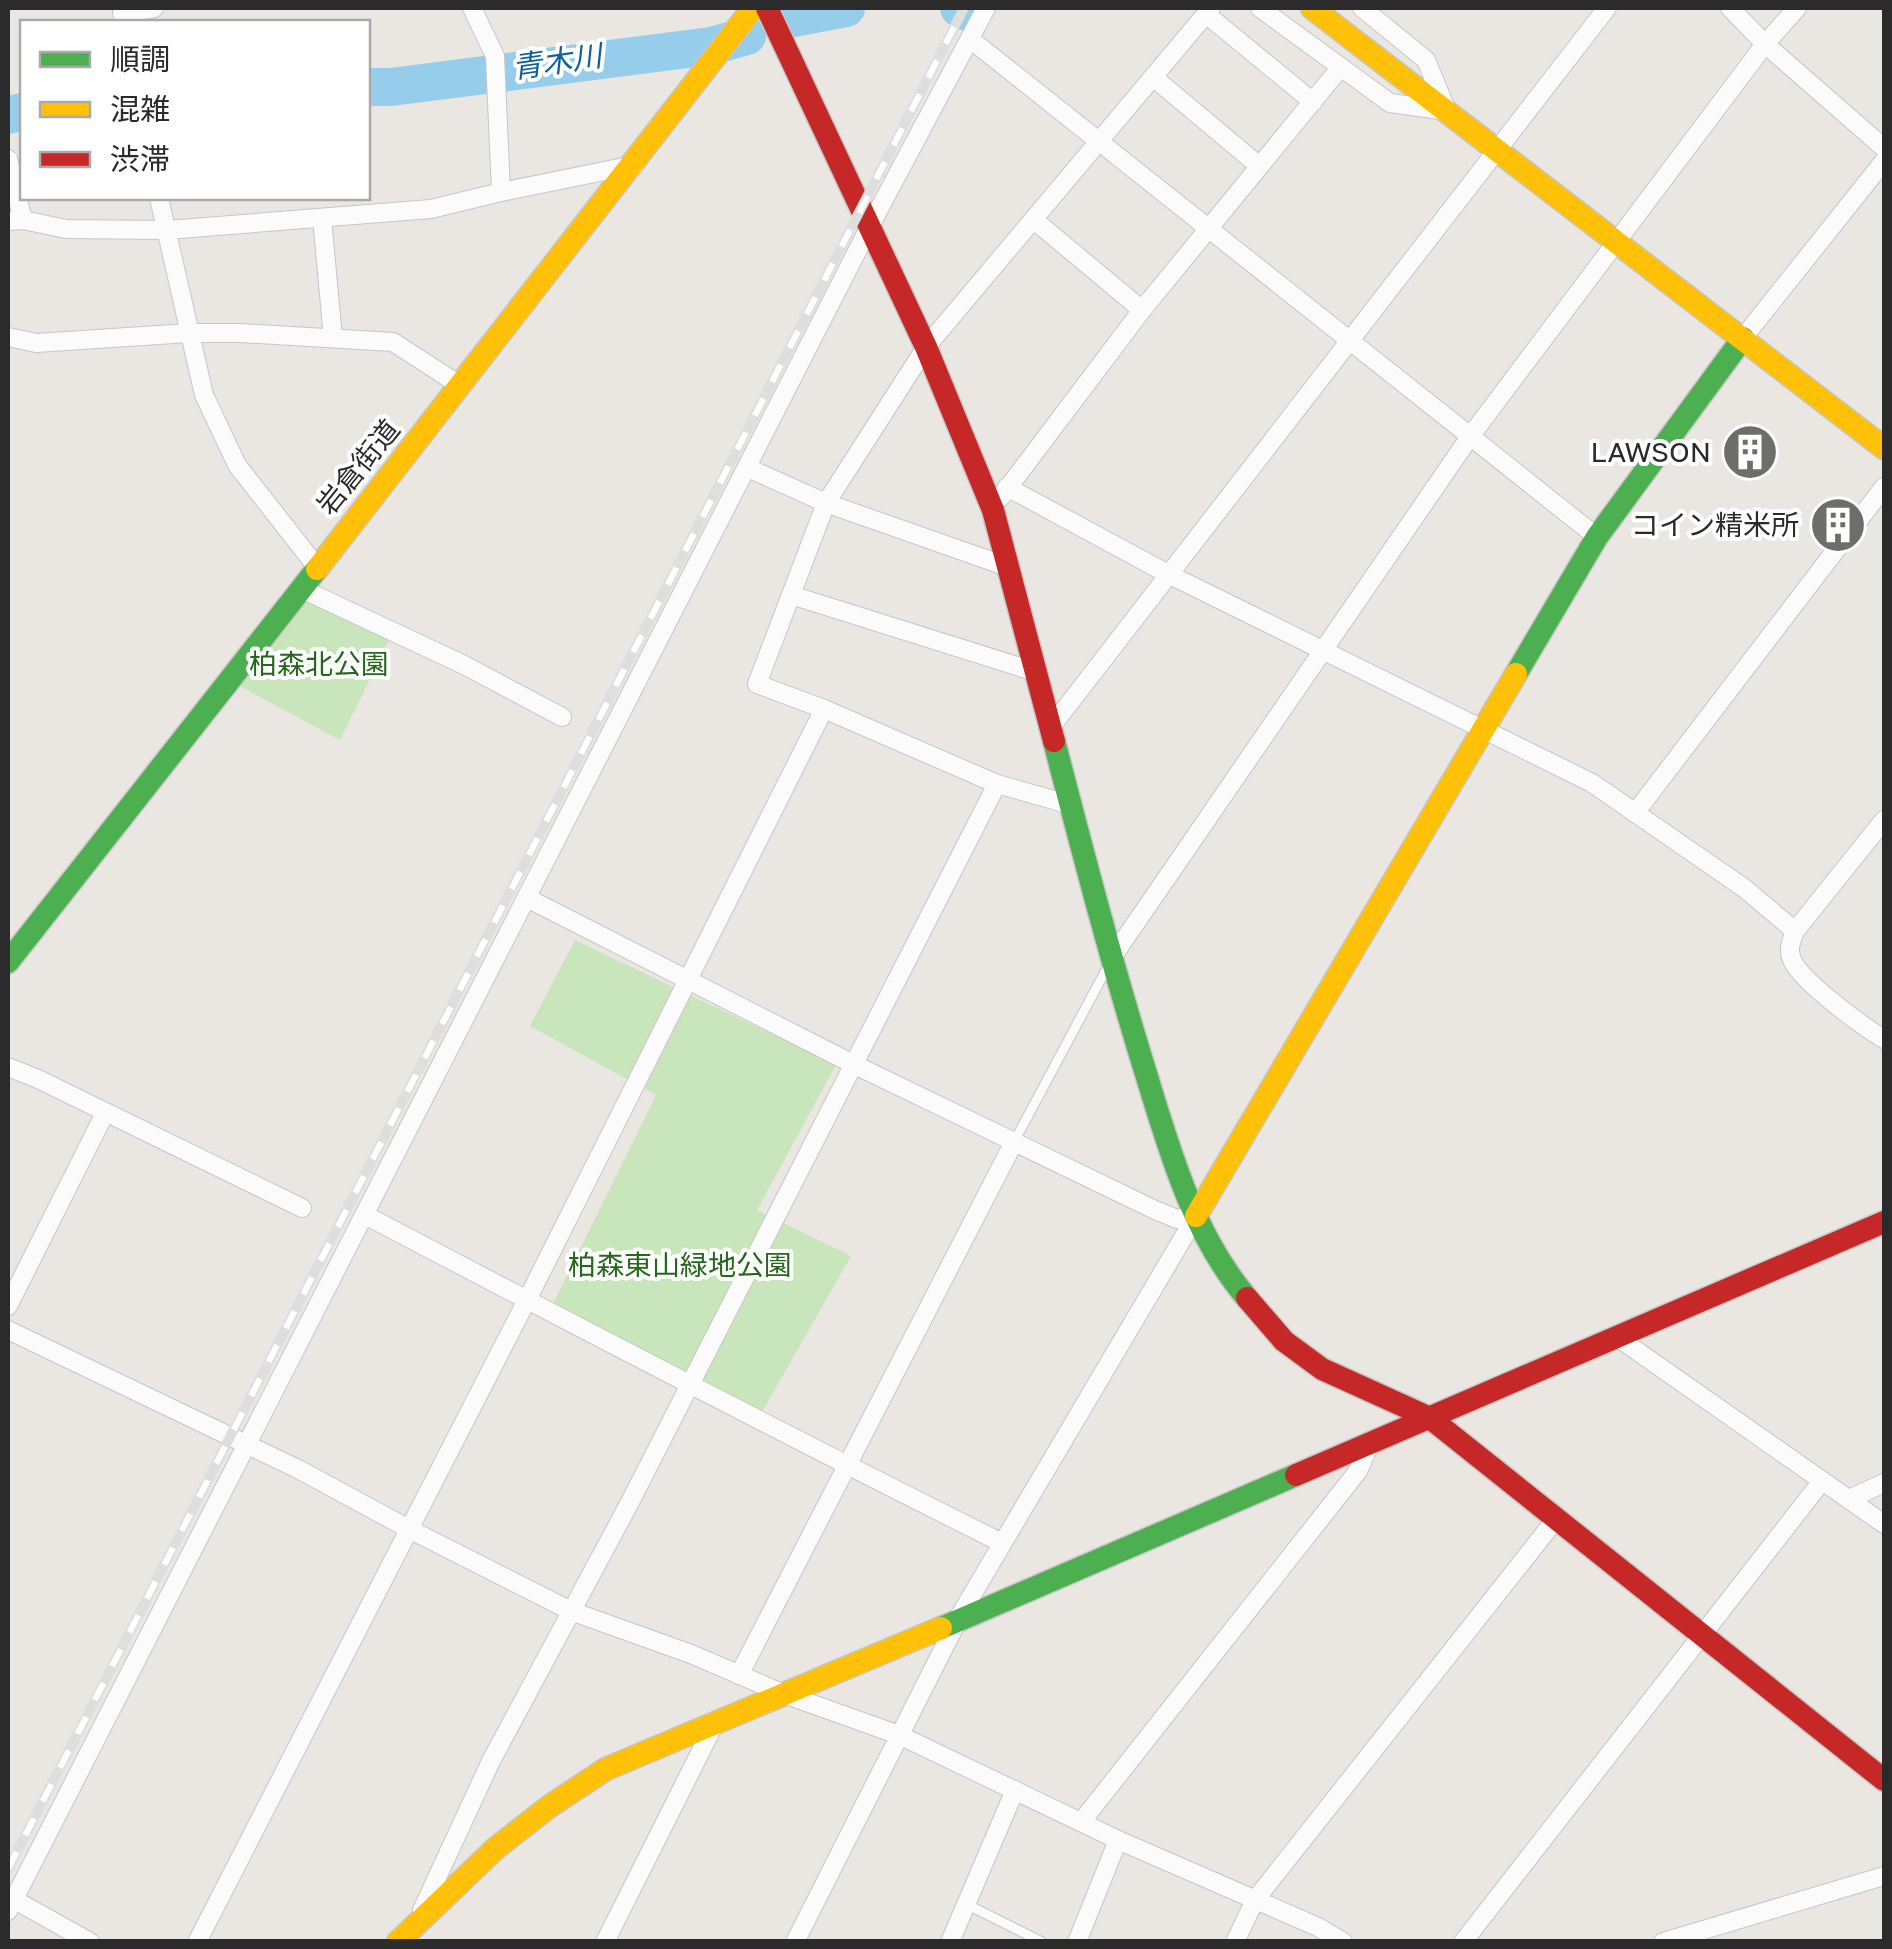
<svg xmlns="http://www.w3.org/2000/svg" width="1892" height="1949" font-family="'Golos Text','Noto Sans JP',sans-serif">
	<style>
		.grass { fill: #c8e5bb }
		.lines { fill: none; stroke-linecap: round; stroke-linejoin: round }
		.river { stroke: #96cdea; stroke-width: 38 }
		.lane-casing { stroke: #c7c6c6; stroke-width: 11 }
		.street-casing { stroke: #c7c6c6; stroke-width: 20 }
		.fast-casing { stroke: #c7c6c6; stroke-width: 25 }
		.slow-casing { stroke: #c7c6c6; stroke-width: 25 }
		.jam-casing { stroke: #c7c6c6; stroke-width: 25 }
		.lane { stroke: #fcfbfb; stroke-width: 9 }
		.street { stroke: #fcfbfb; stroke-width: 18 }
		.fast { stroke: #4caf50; stroke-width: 22 }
		.slow { stroke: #ffc107; stroke-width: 22 }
		.jam { stroke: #c62828; stroke-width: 22 }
		.rail-casing { stroke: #dededf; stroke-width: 10 }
		.rail { stroke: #fff; stroke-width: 6; stroke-dasharray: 19; stroke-linecap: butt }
		.labels { text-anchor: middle; stroke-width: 8; stroke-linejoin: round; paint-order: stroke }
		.poi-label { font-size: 28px; fill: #2b2b2b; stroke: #fff; text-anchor: end }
		.street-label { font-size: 28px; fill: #2b2b2b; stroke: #fff }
		.park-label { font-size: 28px; fill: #25681b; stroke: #fff }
		.water-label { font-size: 30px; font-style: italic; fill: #0f5f9c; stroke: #fff }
	</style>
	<rect width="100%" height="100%" fill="#eae7e2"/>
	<!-- grass -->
	<g class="grass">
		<path d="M305,599L391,636L340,740L238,685Z"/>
		<path d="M575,940L836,1065L757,1210L851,1256L762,1412L552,1306L656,1095L530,1026Z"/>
	</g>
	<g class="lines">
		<!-- river -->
		<g class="river">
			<path d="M959,8L967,12L971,8"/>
			<path d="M793,18L846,8"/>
			<path d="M368,87H391L711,46L747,36"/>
			<path d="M8,115L22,112"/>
		</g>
		<!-- lane casing -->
		<g class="lane-casing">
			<g id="lane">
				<path d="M1014,1142L1107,968"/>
				<path d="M966,1904L1042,1942"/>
			</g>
		</g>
		<!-- street casing -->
		<g class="street-casing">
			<g id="street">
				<path d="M472,8L495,56L501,192L634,165"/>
				<path d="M1260,8L1390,103L1447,111L1426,60L1362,8"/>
				<path d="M1730,8L1765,44L1884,148"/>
				<path d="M122,13L154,8"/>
				<path d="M1206,14L1313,102"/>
				<path d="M970,39L1597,537"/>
				<path d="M1153,77L1258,165"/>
				<path d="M8,159L23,220"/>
				<path d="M159,198L204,395L237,465L316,566"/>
				<path d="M322,218L333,338"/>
				<path d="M1034,220L1142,310"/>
				<path d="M8,221L23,220L66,229L167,230L431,209L501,192"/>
				<path d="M8,337L36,343L189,333H240L393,342L461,386"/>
				<path d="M1743,338L1884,161"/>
				<path d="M748,468L826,503L1008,567"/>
				<path d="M1007,487L1168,574L1592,783L1744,888L1795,931"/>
				<path d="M1001,497L1142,310L1340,68"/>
				<path d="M300,588L464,665L562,717"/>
				<path d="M791,595L1036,672"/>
				<path d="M824,709L757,684L826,503L926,347L1211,8"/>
				<path d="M1051,727L1607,8"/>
				<path d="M1635,813L1884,487"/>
				<path d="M1884,820L1795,931C1791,942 1787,950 1793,962C1804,983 1863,1027 1884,1039"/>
				<path d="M527,898L853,1064L1155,1210L1177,1219L1196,1216"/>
				<path d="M1111,959L1469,438L1765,44L1797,8"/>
				<path d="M8,1067L38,1079L302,1208"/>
				<path d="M365,1215C576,1326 788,1436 1002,1543"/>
				<path d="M8,1306L105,1113"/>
				<path d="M8,1330L298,1469L407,1528L571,1611L691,1654L784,1694L899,1735L1118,1840L1318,1927L1343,1942"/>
				<path d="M1617,1337L1884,1524"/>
				<path d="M1849,1499L1884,1483"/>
				<path d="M956,1622L1196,1216"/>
				<path d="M739,1675L1014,1142"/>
				<path d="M1082,1821L1358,1471L1371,1442"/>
				<path d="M13,1899L90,1942"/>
				<path d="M422,1910L491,1761L629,1504L997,784"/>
				<path d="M8,1911L870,226L986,8"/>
				<path d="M197,1942L528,1298L824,709L997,784L1071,805"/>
				<path d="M605,1942L715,1723"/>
				<path d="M795,1942L958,1620"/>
				<path d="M950,1942L1015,1790"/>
				<path d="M1077,1942L1118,1840"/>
				<path d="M1235,1942L1255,1900L1556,1519"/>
				<path d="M1463,1942L1822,1481"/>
				<path d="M1663,1942L1884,1876"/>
			</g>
		</g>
		<!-- fast casing -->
		<g class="fast-casing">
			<g id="fast">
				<path d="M1516,674L1597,537L1743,338"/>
				<path d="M1054,741C1082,849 1110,957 1143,1064C1168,1145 1191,1232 1247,1298"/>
				<path d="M8,962L317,569"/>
				<path d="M941,1628L1296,1475"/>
			</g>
		</g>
		<!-- slow casing -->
		<g class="slow-casing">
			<g id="slow">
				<path d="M1312,8L1884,448"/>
				<path d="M317,569L753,8"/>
				<path d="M1196,1216L1516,674"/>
				<path d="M398,1942L496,1848L550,1806L606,1769L941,1628"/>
			</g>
		</g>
		<!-- jam casing -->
		<g class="jam-casing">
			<g id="jam">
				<path d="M767,8L926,347L993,510L1054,741"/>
				<path d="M1247,1298L1284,1341L1322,1369L1430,1418L1884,1780"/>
				<path d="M1296,1475L1884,1222"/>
			</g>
		</g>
		<!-- lane -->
		<use href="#lane" class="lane"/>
		<!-- street -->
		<use href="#street" class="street"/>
		<!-- fast -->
		<use href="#fast" class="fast"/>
		<!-- slow -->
		<use href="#slow" class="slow"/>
		<!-- jam -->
		<use href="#jam" class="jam"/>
		<!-- rail casing -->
		<g class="rail-casing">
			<path id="rail" d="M8,1869L964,8"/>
		</g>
		<!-- rail -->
		<use href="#rail" class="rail"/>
	</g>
	<!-- icons -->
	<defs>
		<g id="building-disc" transform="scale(2.875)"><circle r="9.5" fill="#6e6d6b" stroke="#fff"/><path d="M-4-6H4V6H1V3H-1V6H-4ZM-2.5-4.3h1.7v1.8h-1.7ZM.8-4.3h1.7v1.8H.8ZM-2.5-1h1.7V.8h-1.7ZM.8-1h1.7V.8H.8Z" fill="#fff"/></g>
	</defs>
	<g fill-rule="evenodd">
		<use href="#building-disc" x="1750" y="452"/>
		<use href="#building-disc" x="1838" y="525"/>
	</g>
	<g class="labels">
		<!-- poi labels -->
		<g class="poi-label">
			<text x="1711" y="462">LAWSON</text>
			<text x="1799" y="535">コイン精米所</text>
		</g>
		<!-- street labels -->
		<g class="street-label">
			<text transform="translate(358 467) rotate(-51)" y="10">岩倉街道</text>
		</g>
		<!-- park labels -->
		<g class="park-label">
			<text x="319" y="674">柏森北公園</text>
			<text x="680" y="1275">柏森東山緑地公園</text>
		</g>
		<!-- water labels -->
		<g class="water-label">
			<text transform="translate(557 62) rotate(-8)" y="10">青木川</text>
		</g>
	</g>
	<!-- border -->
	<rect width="1892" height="1949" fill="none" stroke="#2b2b2b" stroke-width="20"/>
	<!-- legend -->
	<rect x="20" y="20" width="350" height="180" fill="#ffffff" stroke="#aaaaaa" stroke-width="2.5"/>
	<rect x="40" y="52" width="50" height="15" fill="#4caf50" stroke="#aaaaaa" stroke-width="2.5"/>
	<text x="110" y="70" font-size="30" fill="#2b2b2b">順調</text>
	<rect x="40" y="102" width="50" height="15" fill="#ffc107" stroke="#aaaaaa" stroke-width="2.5"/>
	<text x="110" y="120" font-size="30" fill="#2b2b2b">混雑</text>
	<rect x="40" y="152" width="50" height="15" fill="#c62828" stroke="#aaaaaa" stroke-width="2.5"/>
	<text x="110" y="170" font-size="30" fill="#2b2b2b">渋滞</text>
</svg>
